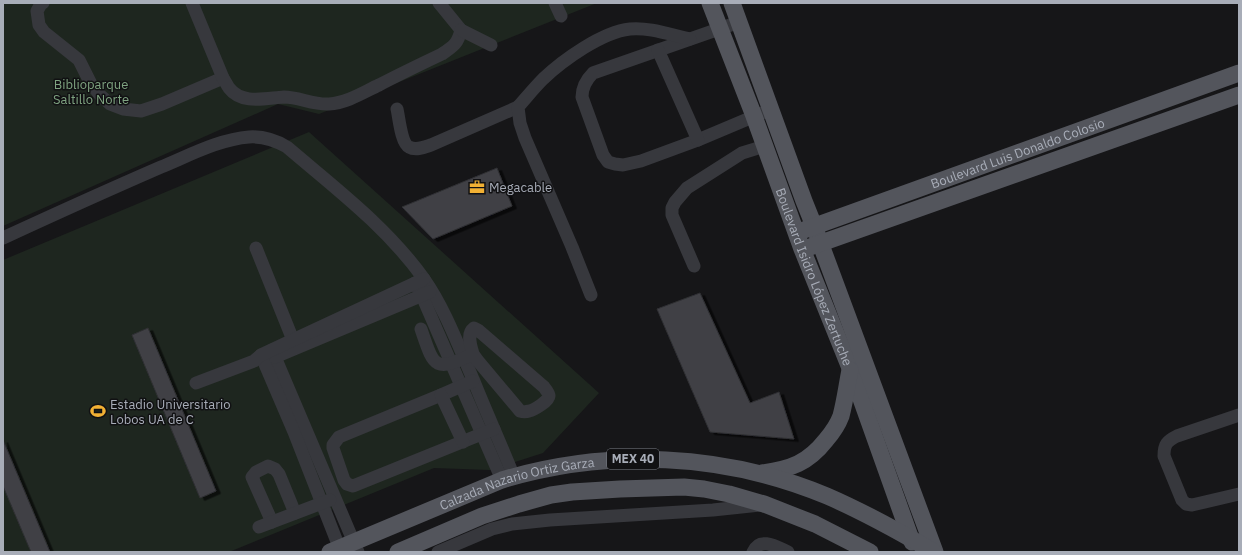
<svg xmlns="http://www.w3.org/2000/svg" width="1242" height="555" font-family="'IBM Plex Sans',sans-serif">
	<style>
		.green { fill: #1e261f }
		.building { fill: #404145; stroke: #303034; filter: url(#shadow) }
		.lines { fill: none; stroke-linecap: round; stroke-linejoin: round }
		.minor { stroke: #37383d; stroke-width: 13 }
		.major { stroke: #53555c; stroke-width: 17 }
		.labels { text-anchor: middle; stroke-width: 3; stroke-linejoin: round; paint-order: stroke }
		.shield { fill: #111113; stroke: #7b7e86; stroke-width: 1 }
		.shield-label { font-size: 12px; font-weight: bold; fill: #a8adb8 }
		.park-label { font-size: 13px; fill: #7fa381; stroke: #111113 }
		.street-label { font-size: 13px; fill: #a8adb8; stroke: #111113 }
		.poi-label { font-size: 13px; fill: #a8adb8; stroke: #111113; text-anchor: start }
	</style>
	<defs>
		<filter id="shadow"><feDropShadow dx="4.5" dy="2.5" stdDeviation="0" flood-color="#0009"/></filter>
	</defs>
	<rect width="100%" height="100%" fill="#161618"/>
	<!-- green -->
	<g class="green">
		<path d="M3,3H597L319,114L278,104L3,226Z"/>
		<path d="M309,132L599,393L543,453L490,470L434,468L229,552H4L3,550V260Z"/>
	</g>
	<!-- building -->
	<g class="building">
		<path d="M497,168L512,206L433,239L402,207Z"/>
		<path d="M700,293L750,403L779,392L794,439L710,432L657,309Z"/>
		<path d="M148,328L216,491L200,498L132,335Z"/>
		<path d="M3,440L50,552H31L3,486Z"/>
	</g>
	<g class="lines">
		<!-- minor -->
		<g class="minor">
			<path d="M43,3L41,4L37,11L39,25L44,32L79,60L91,84L100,95L110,104L123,109L141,111L162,104L223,78"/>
			<path d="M192,3L223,78C225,81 227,85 229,88C242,105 266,98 284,97C299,97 313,105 329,104C347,103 364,92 379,85C400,74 421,64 442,54C454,46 458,43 461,30L439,3"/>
			<path d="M555,3L561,16"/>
			<path d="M739,22L593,73C586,80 582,87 582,97L603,155L608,162L615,164L623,165L641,161L698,140L762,113"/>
			<path d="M461,30L491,45"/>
			<path d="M658,50L698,140"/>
			<path d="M397,109C399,117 401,143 409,147C416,151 425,147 431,145L518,107"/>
			<path d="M3,238C55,214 108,190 161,167C188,156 220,139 249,137C263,136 275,140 287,147C335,188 387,227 424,279C445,309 458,345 473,379C486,412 501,444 514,477"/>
			<path d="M256,248L293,340"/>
			<path d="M694,266L672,215V208L675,202L687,188L742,153L765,146"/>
			<path d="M415,283L422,296L502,480"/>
			<path d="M591,295L572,247L525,138L520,123L518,107C526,98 534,88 543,79C563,60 602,32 630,29C649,27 671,35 690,39"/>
			<path d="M421,329C434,367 434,373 473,354L478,361L520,411C523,412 526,412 529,411C534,410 549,401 549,396C549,393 546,390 544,387L478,330L474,328C466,334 471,346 473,354"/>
			<path d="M272,350L358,552"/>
			<path d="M261,355L294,432L341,552"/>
			<path d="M275,357L430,292"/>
			<path d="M473,381L441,395L339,437L333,445V448L344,480L347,484L353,486L494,429"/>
			<path d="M196,383L254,361L261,355L293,340L424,279"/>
			<path d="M441,395L463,442"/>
			<path d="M1239,415L1177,436C1167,441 1164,444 1164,456L1182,500L1186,504L1192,505L1239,494"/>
			<path d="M272,522L252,477L256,472L268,466L275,469L279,474L295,513"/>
			<path d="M259,527L330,500"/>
			<path d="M438,552L492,529L512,524L550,520L713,510L760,505"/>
			<path d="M753,552C760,536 777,547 788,552"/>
		</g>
		<!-- major -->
		<g class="major">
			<path id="s1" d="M710,3L754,116L802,249L850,368L912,542"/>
			<path d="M732,3L804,201L814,226L935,552"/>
			<path id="s2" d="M804,230L1239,73"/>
			<path d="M810,247L1239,95"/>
			<path d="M762,473C791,469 808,463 826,440C832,433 838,424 841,416C845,401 847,385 850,370"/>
			<path id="s3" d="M330,552L502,480C609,448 724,453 827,496C864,512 900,532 934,552"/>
			<path d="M398,552L482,516L519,504L551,495L572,492L620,489L684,487L704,489L729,494L764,504L815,524L870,552"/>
		</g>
	</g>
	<!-- icons -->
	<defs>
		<g id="office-bare" transform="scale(1.2)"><path d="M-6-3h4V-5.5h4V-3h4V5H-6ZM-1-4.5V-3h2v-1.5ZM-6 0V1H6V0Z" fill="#f2b134" stroke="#111113" stroke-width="2.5" paint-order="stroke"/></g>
		<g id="stadium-bare" transform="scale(1.2)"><path d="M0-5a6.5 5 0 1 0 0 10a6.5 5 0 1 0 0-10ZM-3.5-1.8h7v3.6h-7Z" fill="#f2b134" stroke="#111113" stroke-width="2.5" paint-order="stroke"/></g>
	</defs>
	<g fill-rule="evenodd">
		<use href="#office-bare" x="477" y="187"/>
		<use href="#stadium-bare" x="98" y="411"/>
	</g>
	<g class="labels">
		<!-- shield labels -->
		<rect class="shield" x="607" y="449" width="52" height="20" rx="3"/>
		<g class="shield-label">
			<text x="633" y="463">MEX 40</text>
		</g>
		<!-- park labels -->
		<g class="park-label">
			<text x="91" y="89">Biblioparque<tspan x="91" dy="15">Saltillo Norte</tspan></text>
		</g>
		<!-- street labels -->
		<g class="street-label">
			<text dy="5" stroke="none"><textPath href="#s2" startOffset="227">Boulevard Luis Donaldo Colosio</textPath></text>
			<text dy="5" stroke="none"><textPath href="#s1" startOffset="293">Boulevard Isidro López Zertuche</textPath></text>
			<text dy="5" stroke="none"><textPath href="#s3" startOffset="200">Calzada Nazario Ortiz Garza</textPath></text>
		</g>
		<!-- poi labels -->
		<g class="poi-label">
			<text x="489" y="192">Megacable</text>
			<text x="110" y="409">Estadio Universitario<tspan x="110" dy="15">Lobos UA de C</tspan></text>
		</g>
	</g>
	<!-- border -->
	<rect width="1242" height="555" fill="none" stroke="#a8adb8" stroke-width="8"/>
</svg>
